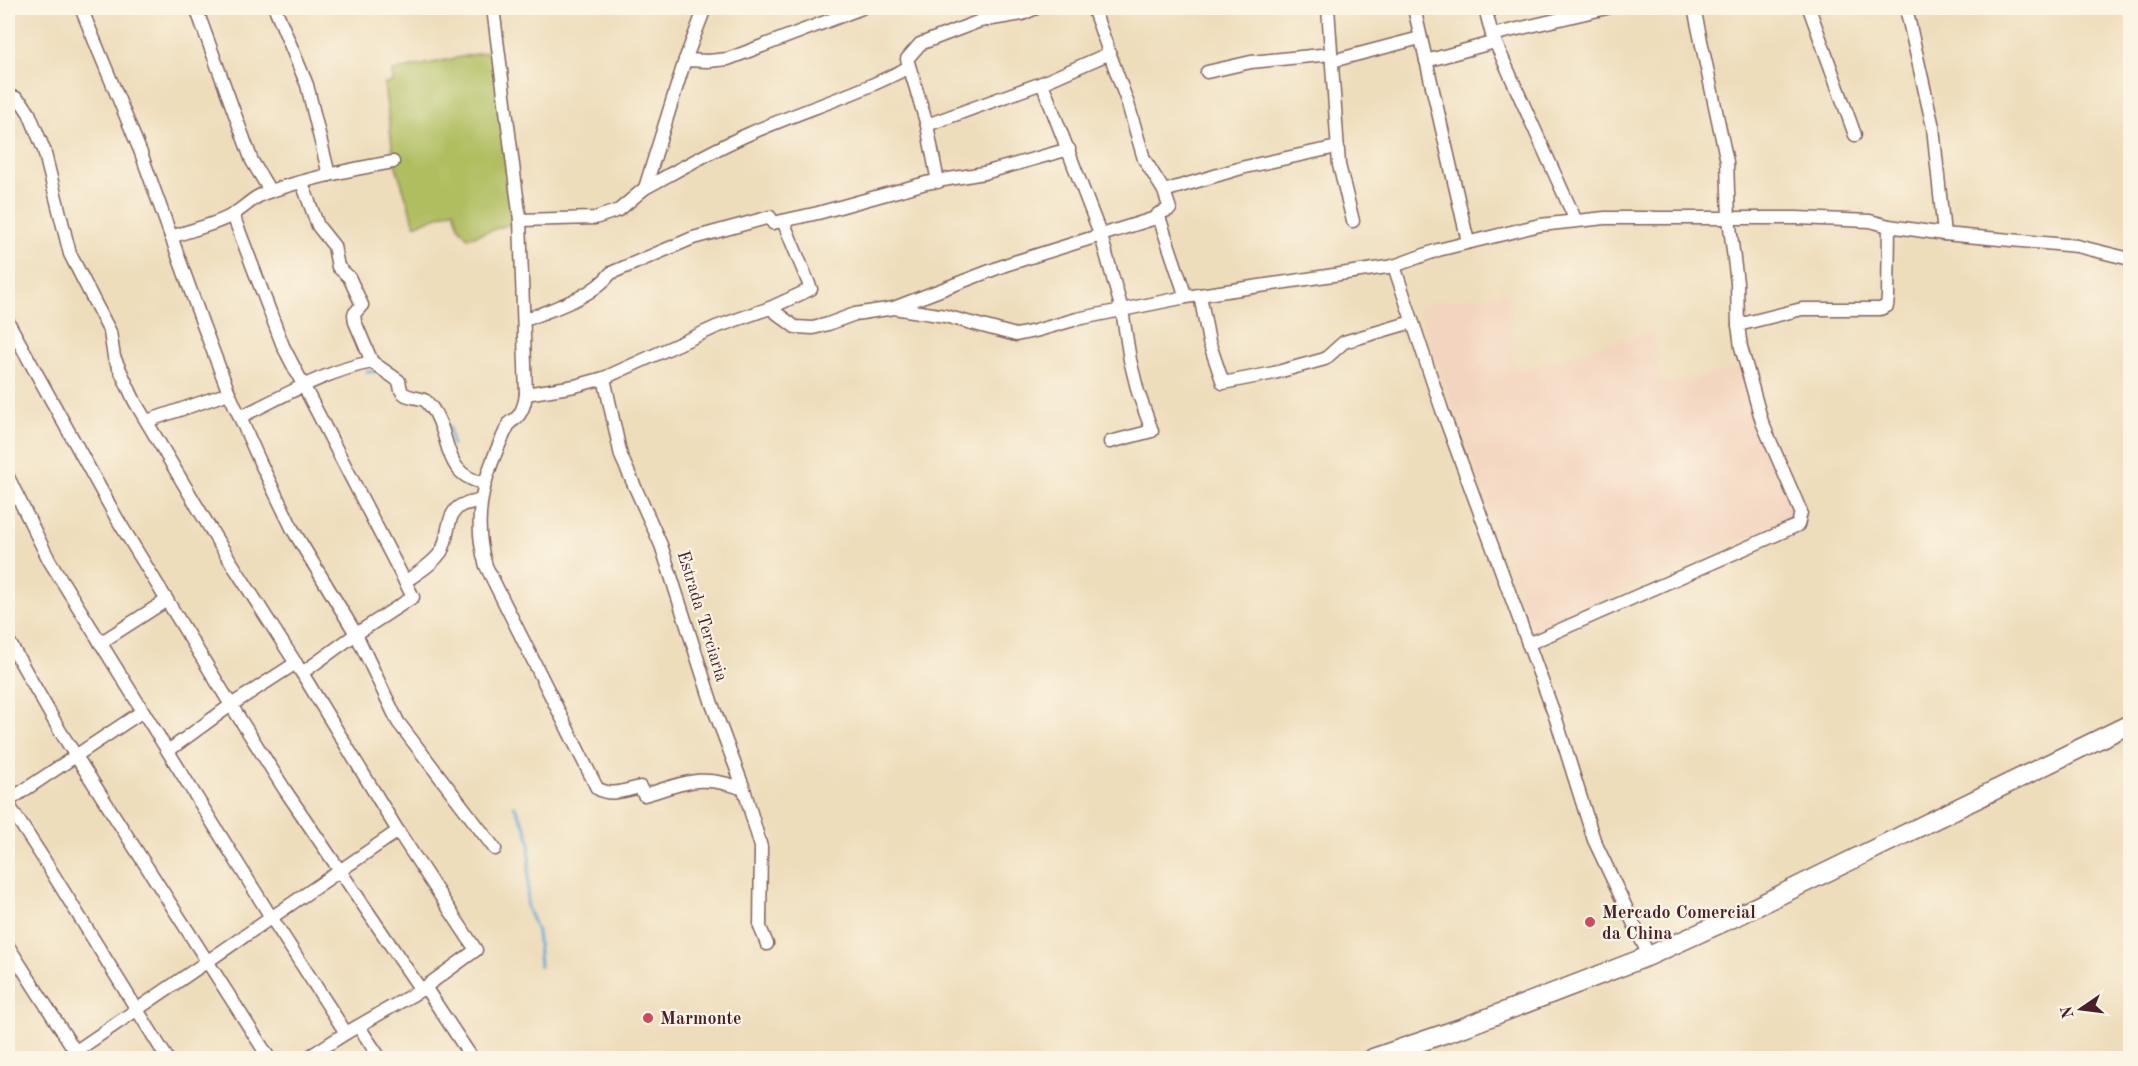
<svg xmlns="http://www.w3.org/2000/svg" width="2138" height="1066" font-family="'Old Standard TT',serif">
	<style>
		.built { fill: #f3d4be }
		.green { fill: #b0be61; stroke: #7d6e46; stroke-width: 1.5 }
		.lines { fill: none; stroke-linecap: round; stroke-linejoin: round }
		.stream { stroke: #5ea8d6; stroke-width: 3 }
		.minor-casing { stroke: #83625d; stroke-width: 15 }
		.highway-casing { stroke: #83625d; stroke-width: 21 }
		.minor { stroke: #fff; stroke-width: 12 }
		.highway { stroke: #fff; stroke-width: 18 }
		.poi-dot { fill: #d1495b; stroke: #fcf5e5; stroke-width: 2 }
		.labels { text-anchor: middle; stroke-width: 4.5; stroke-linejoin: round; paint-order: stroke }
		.street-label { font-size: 18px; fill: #4a1f2b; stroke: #fcf5e5 }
		.poi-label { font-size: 18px; font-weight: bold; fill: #4a1f2b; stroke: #fcf5e5; text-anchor: start }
	</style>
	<rect width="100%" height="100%" fill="#fcf5e5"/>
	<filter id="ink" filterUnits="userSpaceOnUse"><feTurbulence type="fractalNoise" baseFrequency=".0167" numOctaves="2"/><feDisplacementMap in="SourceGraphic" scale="12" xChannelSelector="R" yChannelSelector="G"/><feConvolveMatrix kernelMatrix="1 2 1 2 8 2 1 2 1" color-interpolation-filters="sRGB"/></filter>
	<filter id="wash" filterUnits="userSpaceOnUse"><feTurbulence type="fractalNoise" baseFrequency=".008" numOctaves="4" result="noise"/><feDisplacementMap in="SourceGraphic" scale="24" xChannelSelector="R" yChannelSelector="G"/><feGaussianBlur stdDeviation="1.35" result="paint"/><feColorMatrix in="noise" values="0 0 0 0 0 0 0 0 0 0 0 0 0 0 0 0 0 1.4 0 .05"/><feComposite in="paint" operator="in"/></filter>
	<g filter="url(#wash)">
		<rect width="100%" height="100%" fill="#edb"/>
		<!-- built -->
		<path class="built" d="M1510,292L1513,372L1654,330L1661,384L1740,368L1757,426L1794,511L1791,520L1533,629L1417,305Z"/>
		<!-- green -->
		<path class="green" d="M496,50L520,221L468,238L459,227L454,210L415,225L394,160L384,84L393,82L392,71Z"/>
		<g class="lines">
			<!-- stream -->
			<g class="stream">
				<path d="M367,371L378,372"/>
				<path d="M444,420L450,429L452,445"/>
				<path d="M514,805L526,828L530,842L527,907L537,931L540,966"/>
			</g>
		</g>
	</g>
	<g filter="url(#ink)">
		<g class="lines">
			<!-- minor casing -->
			<g class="minor-casing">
				<g id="minor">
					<path d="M81,8L141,153L203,325L229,393L260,462L293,530L356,634L398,722L495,849"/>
					<path d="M196,8L252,161L270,191"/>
					<path d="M275,8L307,85L329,175"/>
					<path d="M493,8L520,220L526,394C525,404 521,418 510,422C486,469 470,514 486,566L597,788C610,797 626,790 640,787L644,795C686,783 700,773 744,789"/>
					<path d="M1093,8L1128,104L1144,159L1164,191L1245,167L1337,147"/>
					<path d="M1328,8L1339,165L1353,221"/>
					<path d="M1414,8L1468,242"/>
					<path d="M1485,8L1492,35L1576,221"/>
					<path d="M1809,8L1855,135"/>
					<path d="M1906,8L1933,127L1944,234"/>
					<path d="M1492,35L1607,8"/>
					<path d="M685,60L708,61L728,59L862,8"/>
					<path d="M1332,61L1420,38"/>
					<path d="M1426,61L1495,42"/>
					<path d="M1207,72L1251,62L1331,54"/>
					<path d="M1042,83L1101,236L1122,310L1130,360L1138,392L1152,431L1110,442"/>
					<path d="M8,97L16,98L23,104L29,113L44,150L70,254L110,332L114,357L135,402L217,540L302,673L398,831L476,950L421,990L346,1033L307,1058"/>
					<path d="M927,125L1042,83L1110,53"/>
					<path d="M938,182L927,125L907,59L920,44L980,21L1022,14L1036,8"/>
					<path d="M645,188C680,169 714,149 751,133C803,110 859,94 909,67"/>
					<path d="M233,215L283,346L413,597L356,634L302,673"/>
					<path d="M1159,217L1186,297"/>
					<path d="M520,220L595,218L619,210L645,188L685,60L705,8"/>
					<path d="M171,237C187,231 218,224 232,215C246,207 253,196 271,191C310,178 352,169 393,162"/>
					<path d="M1394,266L1442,410L1556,719L1594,840L1649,956"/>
					<path d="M1200,295L1209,342L1223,383L1274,373L1325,359L1344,342L1412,322"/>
					<path d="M896,307L1008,264L1159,217L1158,214L1170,209L1164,191"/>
					<path d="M770,308L795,327L813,328L828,324L855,314L894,308L945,316L1016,335L1035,331L1077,319L1186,297L1394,266L1438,250L1540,225L1605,218H1797L1870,221L1889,226L1944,234L2077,246L2130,259"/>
					<path d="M525,320C554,308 591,298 611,273L693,238L770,217L773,223L818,213L926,183L984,173L1069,149"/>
					<path d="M8,322L116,517L231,705L285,790L421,990"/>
					<path d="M1738,325L1802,309H1880L1887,306L1888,297L1889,226"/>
					<path d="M372,362L399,381C400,384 400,387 401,390C405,399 419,396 426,401C428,403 430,406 432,408C452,435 441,475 484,483"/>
					<path d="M604,378L716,327L770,308L811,289L783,221"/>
					<path d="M526,394L575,386L604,378L621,456L661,545L712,704L744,789L761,847L760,927L767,944"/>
					<path d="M240,417C282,397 325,371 372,362L355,322L354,314L362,305L349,277L338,267L334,246L318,226L302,183"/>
					<path d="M147,421L229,393"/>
					<path d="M8,477L49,560L271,917L346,1033"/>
					<path d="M405,582C417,573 432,565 441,552C450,538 445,513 462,505C468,503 475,502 481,500"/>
					<path d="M8,640L60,731L269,1058"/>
					<path d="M100,643L167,600"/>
					<path d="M1528,644L1798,525L1801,512L1762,422L1741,347L1738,325L1737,283L1729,219L1727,162L1694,8"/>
					<path d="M168,751L231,705L296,663"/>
					<path d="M8,801L143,711"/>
					<path d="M8,804L43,858L167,1058"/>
					<path d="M8,946L79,1057"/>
					<path d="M425,987L472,1058"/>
					<path d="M359,1027L380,1058"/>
					<path d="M66,1058L398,831"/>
				</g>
			</g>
			<!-- highway casing -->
			<g class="highway-casing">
				<path id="highway" d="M1373,1058L1464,1027L1649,956L1737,916L2130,724"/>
			</g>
			<!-- minor -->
			<use href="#minor" class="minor"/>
			<!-- highway -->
			<use href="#highway" class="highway"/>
		</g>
	</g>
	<!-- markers -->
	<g class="poi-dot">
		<circle cx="1590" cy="922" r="6"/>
		<circle cx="648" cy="1018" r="6"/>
	</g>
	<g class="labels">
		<!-- street labels -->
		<g class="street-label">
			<text transform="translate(703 616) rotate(73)" y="6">Estrada Terciaria</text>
		</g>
		<!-- poi labels -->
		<g class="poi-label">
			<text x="1602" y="918">Mercado Comercial<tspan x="1602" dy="21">da China</tspan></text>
			<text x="660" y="1024">Marmonte</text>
		</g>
	</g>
	<!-- margin -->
	<rect width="2138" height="1066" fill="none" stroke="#fcf5e5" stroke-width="30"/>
	<!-- north arrow -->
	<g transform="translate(2081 1009) rotate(256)" stroke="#fcf5e5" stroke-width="4.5" paint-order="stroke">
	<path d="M0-4.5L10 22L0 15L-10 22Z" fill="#4a1f2b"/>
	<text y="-9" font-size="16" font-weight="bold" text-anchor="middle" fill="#4a1f2b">N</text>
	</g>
</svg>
